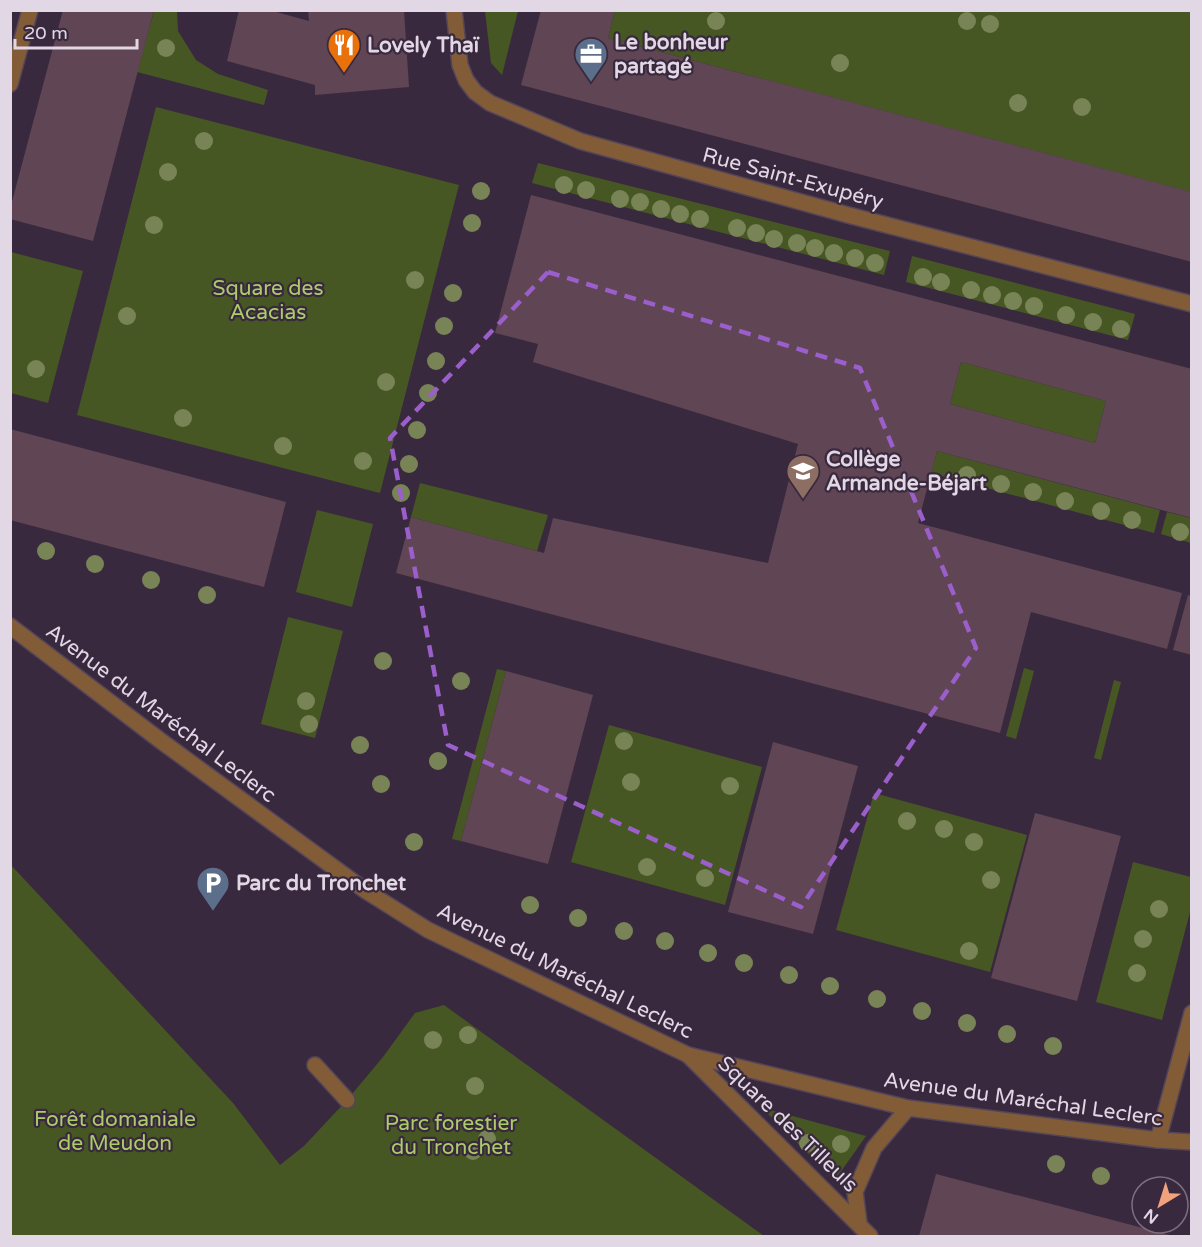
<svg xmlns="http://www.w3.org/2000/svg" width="1202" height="1247" font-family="'Varela Round',sans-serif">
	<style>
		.green { fill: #475723 }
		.building { fill: #604554; fill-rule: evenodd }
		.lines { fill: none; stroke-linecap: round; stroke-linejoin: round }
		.service-casing { stroke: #544559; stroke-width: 18 }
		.minor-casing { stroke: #544559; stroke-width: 18 }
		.service { stroke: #825c37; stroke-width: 15 }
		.minor { stroke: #825c37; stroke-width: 15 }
		.tree { fill: #788356 }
		.marked { fill: none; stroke: #9a5fca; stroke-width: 4.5; stroke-dasharray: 12 8; stroke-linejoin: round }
		.labels { text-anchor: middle; stroke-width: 4.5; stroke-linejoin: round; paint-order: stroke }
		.poi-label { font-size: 21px; font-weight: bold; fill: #e2d7e5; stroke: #39293e; text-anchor: start }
		.street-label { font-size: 21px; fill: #e2d7e5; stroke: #39293e }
		.park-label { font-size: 21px; fill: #accc6a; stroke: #39293e }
	</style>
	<rect width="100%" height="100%" fill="#39293e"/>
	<!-- green -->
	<g class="green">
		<path d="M615,10L1191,11V192L608,38Z"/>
		<path d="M154,11H177L178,31L196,60L218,74L268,90L264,105L137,72Z"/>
		<path d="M485,11H518L502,75L491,63Z"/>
		<path d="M156,107L459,185L380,493L77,415Z"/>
		<path d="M538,163L890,251L884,275L532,183Z"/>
		<path d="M11,252L83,271L48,403L11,393Z"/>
		<path d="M912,256L1135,314L1128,340L906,282Z"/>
		<path d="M961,362L1106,401L1095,443L950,404Z"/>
		<path d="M937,451L1160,510L1154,533L931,473Z"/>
		<path d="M420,483L548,515L537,551L411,517Z"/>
		<path d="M317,510L373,524L352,607L296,592Z"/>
		<path d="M1167,512L1191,518V543L1161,534Z"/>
		<path d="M288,617L343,631L315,738L261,724Z"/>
		<path d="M1024,668L1034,671L1016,739L1006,736Z"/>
		<path d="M497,669L506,671L461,841L452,839Z"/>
		<path d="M1114,680L1121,682L1101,760L1094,758Z"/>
		<path d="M609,725L762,767L725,905L571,862Z"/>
		<path d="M874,793L1027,835L990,972L836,930Z"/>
		<path d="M1133,862L1191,877V908L1162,1020L1096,1002Z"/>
		<path d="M10,864L233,1103L280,1165L304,1146L347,1100L383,1057L415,1013L444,1005L764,1236H11Z"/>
		<path d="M767,1109L866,1136L835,1180L765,1111Z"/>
	</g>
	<!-- building -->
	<g class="building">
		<path d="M63,10H154L93,241L10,219V209Z"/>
		<path d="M239,10H269L309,21L308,10H404L409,87L315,95V85L227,61Z"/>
		<path d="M541,10H615L608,38L1192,192V262L521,85Z"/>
		<path d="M531,195L1192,369V518L937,451L918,523L1182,593L1167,649L1031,612L1000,733L396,573L411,517L544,553L553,518L768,563L798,444L533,362L538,344L495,333ZM961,362L1106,401L1095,443L950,404Z"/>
		<path d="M10,429L286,502L264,587L10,520Z"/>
		<path d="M1188,595L1192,596V655L1173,650Z"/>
		<path d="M506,671L593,695L548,864L461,841Z"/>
		<path d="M773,742L858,766L813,934L728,912Z"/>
		<path d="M1035,813L1121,836L1077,1001L991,978Z"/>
		<path d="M936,1174L1166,1234L1173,1236H919Z"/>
	</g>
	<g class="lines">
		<!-- service casing -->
		<g class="service-casing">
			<path id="service" d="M315,1065L347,1100"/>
		</g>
		<!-- minor casing -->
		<g class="minor-casing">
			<g id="minor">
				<path d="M454,10L460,65L466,80L475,92L490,103L580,141L848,215L1192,304"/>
				<path d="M10,84L30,10"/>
				<path d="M10,626L161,741L366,891L428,930L688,1055L908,1108L1158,1140L1192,1142"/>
				<path d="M688,1055L870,1236"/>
				<path d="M1158,1140L1192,1013"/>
				<path d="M859,1223L855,1192L874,1148L908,1108"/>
			</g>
		</g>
		<!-- service -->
		<use href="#service" class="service"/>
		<!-- minor -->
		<use href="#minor" class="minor"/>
	</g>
	<!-- trees -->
	<g class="tree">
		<circle cx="716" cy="21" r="9"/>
		<circle cx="967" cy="21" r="9"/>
		<circle cx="990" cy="24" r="9"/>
		<circle cx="166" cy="48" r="9"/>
		<circle cx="840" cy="63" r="9"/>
		<circle cx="1018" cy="103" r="9"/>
		<circle cx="1082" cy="107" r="9"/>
		<circle cx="204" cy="141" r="9"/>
		<circle cx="168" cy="172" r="9"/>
		<circle cx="564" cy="185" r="9"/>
		<circle cx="586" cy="190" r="9"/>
		<circle cx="481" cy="191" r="9"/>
		<circle cx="620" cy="199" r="9"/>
		<circle cx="640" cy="202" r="9"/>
		<circle cx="661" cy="209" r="9"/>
		<circle cx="680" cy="214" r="9"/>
		<circle cx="700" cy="219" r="9"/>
		<circle cx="472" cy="223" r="9"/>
		<circle cx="154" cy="225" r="9"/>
		<circle cx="737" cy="228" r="9"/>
		<circle cx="756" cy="233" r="9"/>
		<circle cx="774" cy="239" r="9"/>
		<circle cx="797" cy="243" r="9"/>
		<circle cx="815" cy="248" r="9"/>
		<circle cx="834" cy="253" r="9"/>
		<circle cx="855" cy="258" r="9"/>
		<circle cx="875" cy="263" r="9"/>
		<circle cx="923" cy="277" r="9"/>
		<circle cx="415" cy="280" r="9"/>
		<circle cx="941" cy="282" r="9"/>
		<circle cx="971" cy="290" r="9"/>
		<circle cx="453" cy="293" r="9"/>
		<circle cx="992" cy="295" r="9"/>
		<circle cx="1013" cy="301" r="9"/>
		<circle cx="1034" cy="306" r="9"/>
		<circle cx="1066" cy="315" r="9"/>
		<circle cx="127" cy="316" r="9"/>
		<circle cx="1093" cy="322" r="9"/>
		<circle cx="444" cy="326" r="9"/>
		<circle cx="1121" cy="329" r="9"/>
		<circle cx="436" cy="361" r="9"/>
		<circle cx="36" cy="369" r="9"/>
		<circle cx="386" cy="382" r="9"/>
		<circle cx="428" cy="393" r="9"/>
		<circle cx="183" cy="418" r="9"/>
		<circle cx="417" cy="430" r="9"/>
		<circle cx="283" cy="446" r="9"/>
		<circle cx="363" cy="461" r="9"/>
		<circle cx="409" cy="464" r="9"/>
		<circle cx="967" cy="475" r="9"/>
		<circle cx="1001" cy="484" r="9"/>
		<circle cx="1033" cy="492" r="9"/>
		<circle cx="401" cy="493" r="9"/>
		<circle cx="1065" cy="501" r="9"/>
		<circle cx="1101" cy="511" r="9"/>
		<circle cx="1132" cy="520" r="9"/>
		<circle cx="1180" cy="532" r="9"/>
		<circle cx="46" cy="551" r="9"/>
		<circle cx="95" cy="564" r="9"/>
		<circle cx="151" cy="580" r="9"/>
		<circle cx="207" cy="595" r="9"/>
		<circle cx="383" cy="661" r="9"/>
		<circle cx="461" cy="681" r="9"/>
		<circle cx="306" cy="701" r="9"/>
		<circle cx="309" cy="724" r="9"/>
		<circle cx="624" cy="741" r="9"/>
		<circle cx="360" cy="745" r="9"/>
		<circle cx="438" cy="761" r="9"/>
		<circle cx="631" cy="782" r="9"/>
		<circle cx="381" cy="784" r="9"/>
		<circle cx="730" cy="786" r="9"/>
		<circle cx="907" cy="821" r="9"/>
		<circle cx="944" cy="829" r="9"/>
		<circle cx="414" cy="842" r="9"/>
		<circle cx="974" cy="842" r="9"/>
		<circle cx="647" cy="867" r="9"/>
		<circle cx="705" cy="878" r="9"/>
		<circle cx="991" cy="880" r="9"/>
		<circle cx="530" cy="905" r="9"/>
		<circle cx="1159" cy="909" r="9"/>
		<circle cx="578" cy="918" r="9"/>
		<circle cx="624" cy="931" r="9"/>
		<circle cx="1143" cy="939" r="9"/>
		<circle cx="665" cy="941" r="9"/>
		<circle cx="969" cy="951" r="9"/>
		<circle cx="708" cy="953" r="9"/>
		<circle cx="744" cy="963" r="9"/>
		<circle cx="1137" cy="973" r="9"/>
		<circle cx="789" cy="975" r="9"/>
		<circle cx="830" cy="986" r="9"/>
		<circle cx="877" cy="999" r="9"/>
		<circle cx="922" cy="1011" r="9"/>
		<circle cx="967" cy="1023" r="9"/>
		<circle cx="1007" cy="1034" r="9"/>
		<circle cx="468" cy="1035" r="9"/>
		<circle cx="433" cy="1040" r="9"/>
		<circle cx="1053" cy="1046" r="9"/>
		<circle cx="475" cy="1086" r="9"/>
		<circle cx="487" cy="1139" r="9"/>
		<circle cx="808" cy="1143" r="9"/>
		<circle cx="841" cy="1144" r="9"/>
		<circle cx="473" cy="1151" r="9"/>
		<circle cx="1056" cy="1164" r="9"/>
		<circle cx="1101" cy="1176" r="9"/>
	</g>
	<!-- marked area -->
	<path class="marked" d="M548,272L860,368L976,648L801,907L448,745L390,438Z"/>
	<!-- icons -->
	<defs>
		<g id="restaurant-pin" transform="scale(1.725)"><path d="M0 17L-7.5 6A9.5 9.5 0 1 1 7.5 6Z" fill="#e8710a" stroke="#39293e"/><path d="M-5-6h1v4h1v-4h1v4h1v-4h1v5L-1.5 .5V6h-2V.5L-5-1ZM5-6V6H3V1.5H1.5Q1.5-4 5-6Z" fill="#fff"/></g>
		<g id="office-pin" transform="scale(1.725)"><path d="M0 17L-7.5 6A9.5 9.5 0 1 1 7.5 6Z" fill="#5c6f8a" stroke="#39293e"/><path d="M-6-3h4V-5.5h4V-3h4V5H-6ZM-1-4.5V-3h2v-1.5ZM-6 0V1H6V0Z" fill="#fff"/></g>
		<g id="school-pin" transform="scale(1.725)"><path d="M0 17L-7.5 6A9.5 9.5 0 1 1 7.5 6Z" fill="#8d6e63" stroke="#39293e"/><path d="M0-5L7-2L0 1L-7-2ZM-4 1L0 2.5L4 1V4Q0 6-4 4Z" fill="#fff"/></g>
		<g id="parking-pin" transform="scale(1.725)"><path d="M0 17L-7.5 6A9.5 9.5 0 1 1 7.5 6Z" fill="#5c6f8a" stroke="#39293e"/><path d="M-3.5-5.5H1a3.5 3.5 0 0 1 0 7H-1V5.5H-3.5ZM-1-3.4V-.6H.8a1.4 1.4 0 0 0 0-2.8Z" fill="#fff"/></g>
	</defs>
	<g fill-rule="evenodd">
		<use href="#restaurant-pin" x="344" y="45"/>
		<use href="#office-pin" x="591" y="54"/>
		<use href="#school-pin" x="803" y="471"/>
		<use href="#parking-pin" x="213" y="883"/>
	</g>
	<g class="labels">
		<!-- poi labels -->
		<g class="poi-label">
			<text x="614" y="49">Le bonheur<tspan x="614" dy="24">partagé</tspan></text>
			<text x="367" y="52">Lovely Thaï</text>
			<text x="826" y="466">Collège<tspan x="826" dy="24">Armande-Béjart</tspan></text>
			<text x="236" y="890">Parc du Tronchet</text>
		</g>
		<!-- street labels -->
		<g class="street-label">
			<text transform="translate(793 178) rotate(15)" y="7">Rue Saint-Exupéry</text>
			<text transform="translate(161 713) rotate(37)" y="7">Avenue du Maréchal Leclerc</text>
			<text transform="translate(565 971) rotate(26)" y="7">Avenue du Maréchal Leclerc</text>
			<text transform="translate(1023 1099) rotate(8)" y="7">Avenue du Maréchal Leclerc</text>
			<text transform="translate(788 1124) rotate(44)" y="7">Square des Tilleuls</text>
		</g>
		<!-- park labels -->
		<g class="park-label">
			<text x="268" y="295">Square des<tspan x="268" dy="24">Acacias</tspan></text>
			<text x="115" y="1126">Forêt domaniale<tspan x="115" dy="24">de Meudon</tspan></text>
			<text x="451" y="1130">Parc forestier<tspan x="451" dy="24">du Tronchet</tspan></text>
		</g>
	</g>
	<!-- border -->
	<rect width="1202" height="1247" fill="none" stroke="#e2d7e5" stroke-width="24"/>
	<!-- north arrow -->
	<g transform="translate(1160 1205) rotate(218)"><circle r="28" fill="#39293e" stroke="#7d6f81" stroke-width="1.5"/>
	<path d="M0-4.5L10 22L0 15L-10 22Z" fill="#f1a17b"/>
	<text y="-9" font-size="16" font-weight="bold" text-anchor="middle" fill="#e2d7e5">N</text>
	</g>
	<!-- scale -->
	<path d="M15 39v9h122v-9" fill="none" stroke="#e2d7e5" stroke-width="3"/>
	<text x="24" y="39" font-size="18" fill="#e2d7e5" stroke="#39293e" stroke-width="4.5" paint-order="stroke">20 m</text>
</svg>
